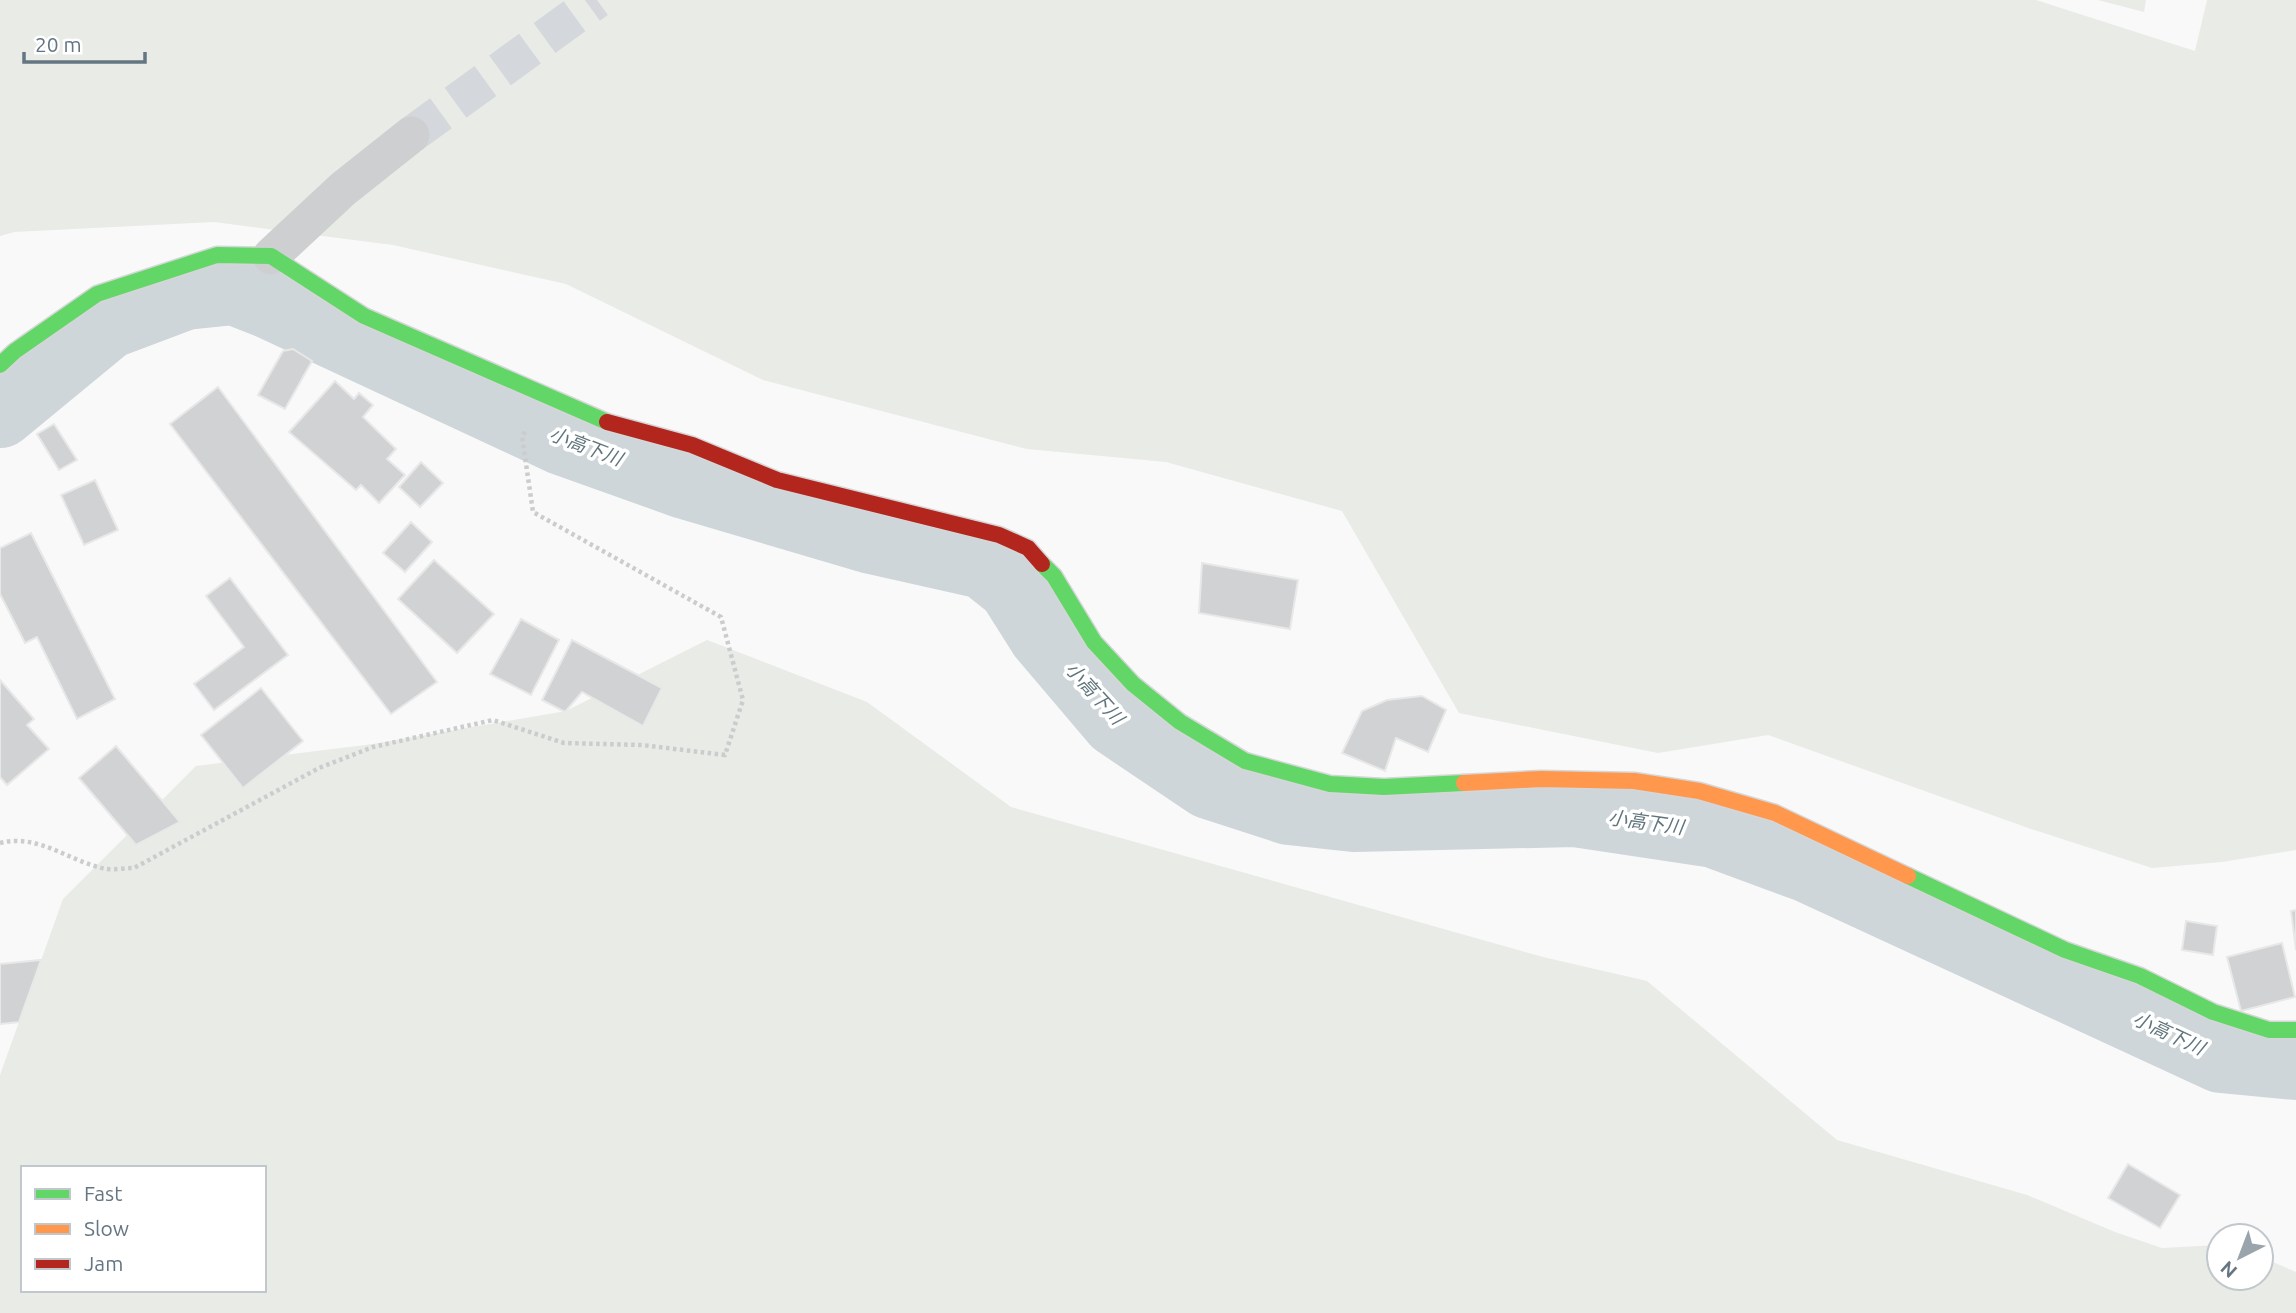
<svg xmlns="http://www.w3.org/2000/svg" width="2296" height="1313" font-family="Ubuntu,'Noto Sans JP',sans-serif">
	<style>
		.green { fill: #e8ebe6; fill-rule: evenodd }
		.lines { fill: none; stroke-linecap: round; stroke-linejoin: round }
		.river { stroke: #ced6d9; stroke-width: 72 }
		.building { fill: #d0d2d3; stroke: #e8e8e8; stroke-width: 2 }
		.street-tunnel { stroke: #d4d8dc; stroke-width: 37; stroke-dasharray: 37 18; stroke-linecap: butt }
		.fast-casing { stroke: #d5d6d7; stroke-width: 19 }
		.slow-casing { stroke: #d5d6d7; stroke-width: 19 }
		.jam-casing { stroke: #d5d6d7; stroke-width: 19 }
		.path { stroke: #cbcccd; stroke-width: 4.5; stroke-dasharray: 3.5 3.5; stroke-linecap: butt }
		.street { stroke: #cecfd0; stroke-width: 37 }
		.fast { stroke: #63d668; stroke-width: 16 }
		.slow { stroke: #ff974d; stroke-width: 16 }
		.jam { stroke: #b3261e; stroke-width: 16 }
		.labels { text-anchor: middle; stroke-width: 7; stroke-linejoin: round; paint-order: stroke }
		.water-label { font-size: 19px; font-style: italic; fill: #60757c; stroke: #fff }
	</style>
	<rect width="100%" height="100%" fill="#f9f9f9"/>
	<!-- green -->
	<g class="green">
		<path d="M0,0H2036L2195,51L2207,0H2296V850L2222,862L2152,868L2031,829L1768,735L1658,753L1459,713L1342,511L1166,462L1027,449L763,380L566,284L393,245L214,222L14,232L0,236Z"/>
		<path d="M2098,0H2146L2144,12Z"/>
		<path d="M707,640L867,702L1011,807L1543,957L1647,981L1837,1140L2027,1195L2115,1232L2162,1248L2219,1245V1278H2261V1257L2296,1272V1313H0V1075L63,899L196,766L373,744L566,711ZM23,1168H264V1290H23Z"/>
	</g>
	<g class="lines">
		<!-- river -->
		<path class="river" d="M0,412L108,323L185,294L234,289L270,303L562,439L685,483L868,537L984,563L1013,586L1044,635L1117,721L1209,783L1289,809L1354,816L1574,811L1714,832L1809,867L2221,1057L2296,1064"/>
	</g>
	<!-- building -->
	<g class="building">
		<path d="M293,349L312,361L285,409L258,395L283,351Z"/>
		<path d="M335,381L354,399L359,393L373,405L363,417L396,449L387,459L405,475L379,503L361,485L356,490L289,432Z"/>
		<path d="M218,387L437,682L391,714L170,424Z"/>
		<path d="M54,424L77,460L59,470L37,434Z"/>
		<path d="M421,462L443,483L420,507L399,487Z"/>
		<path d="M95,480L118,530L84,545L61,495Z"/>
		<path d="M411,522L432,542L405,572L383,553Z"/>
		<path d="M31,533L115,699L77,719L37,637L25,643L0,594V548Z"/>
		<path d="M434,560L494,614L457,653L398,599Z"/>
		<path d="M1202,563L1298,580L1290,629L1199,613Z"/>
		<path d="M230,578L288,655L214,710L194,684L244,647L206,596Z"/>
		<path d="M521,619L559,640L531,695L490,674Z"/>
		<path d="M572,640L662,688L643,726L582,692L565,712L542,700Z"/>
		<path d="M0,680L34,719L27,725L49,749L7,785L0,777Z"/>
		<path d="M261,688L303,741L243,788L201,735Z"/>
		<path d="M1422,696L1446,710L1428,752L1396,738L1385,771L1342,753L1362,711L1387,700Z"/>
		<path d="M116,746L180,822L136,845L79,778Z"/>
		<path d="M2296,910V950L2291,911Z"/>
		<path d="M2186,921L2217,926L2213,955L2182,950Z"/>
		<path d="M2282,943L2295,997L2241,1011L2227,957Z"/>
		<path d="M41,960L19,1022L0,1024V964Z"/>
		<path d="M2128,1164L2180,1195L2160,1228L2108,1198Z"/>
	</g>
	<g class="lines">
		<!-- street-tunnel -->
		<path class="street-tunnel" d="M411,135L597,0"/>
		<!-- fast casing -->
		<g class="fast-casing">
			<g id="fast">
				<path d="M0,365L15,351L97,294L217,255L271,256L364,316L607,422"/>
				<path d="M1042,564L1054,576L1094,642L1133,684L1180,722L1245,761L1330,784L1384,787L1464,783"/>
				<path d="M1908,876L2065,950L2140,976L2213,1012L2269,1030H2296"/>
			</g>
		</g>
		<!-- slow casing -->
		<g class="slow-casing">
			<path id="slow" d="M1464,783L1541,779L1634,781L1699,791L1775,813L1908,876"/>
		</g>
		<!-- jam casing -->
		<g class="jam-casing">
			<path id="jam" d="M607,422L692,445L777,480L999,535L1028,548L1042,564"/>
		</g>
		<!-- path -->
		<path class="path" d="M0,843C38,833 70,862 106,869C114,870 125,868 134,868L319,768L373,747L493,720L564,743L642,745L725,755L743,700L721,617L533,512L522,436L526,430"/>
		<!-- street -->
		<path class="street" d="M271,256L343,189L411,135"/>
		<!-- fast -->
		<use href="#fast" class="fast"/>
		<!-- slow -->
		<use href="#slow" class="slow"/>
		<!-- jam -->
		<use href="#jam" class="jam"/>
	</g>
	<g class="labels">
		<!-- water labels -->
		<g class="water-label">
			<text transform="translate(586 446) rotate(21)" y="7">小高下川</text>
			<text transform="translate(1095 693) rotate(48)" y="7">小高下川</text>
			<text transform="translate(1646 822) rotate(8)" y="7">小高下川</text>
			<text transform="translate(2169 1033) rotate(25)" y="7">小高下川</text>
		</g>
	</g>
	<!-- legend -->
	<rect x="21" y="1166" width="245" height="126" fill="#ffffff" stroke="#c1c8cd" stroke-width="2"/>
	<rect x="35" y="1189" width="35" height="10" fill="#63d668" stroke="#c1c8cd" stroke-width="2"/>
	<text x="84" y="1201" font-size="21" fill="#657683">Fast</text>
	<rect x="35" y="1224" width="35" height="10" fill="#ff974d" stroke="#c1c8cd" stroke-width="2"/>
	<text x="84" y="1236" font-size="21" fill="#657683">Slow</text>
	<rect x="35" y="1259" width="35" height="10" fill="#b3261e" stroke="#c1c8cd" stroke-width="2"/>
	<text x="84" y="1271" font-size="21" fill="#657683">Jam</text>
	<!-- north arrow -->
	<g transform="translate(2240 1257) rotate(222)"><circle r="33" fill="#ffffff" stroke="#c1c8cd" stroke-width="2"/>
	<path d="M0-5L12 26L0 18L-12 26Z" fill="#99a4ac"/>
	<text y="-10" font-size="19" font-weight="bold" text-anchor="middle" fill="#657683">N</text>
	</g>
	<!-- scale -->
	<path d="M24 52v10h121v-10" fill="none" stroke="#657683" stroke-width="3.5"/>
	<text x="35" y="52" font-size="21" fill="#657683" stroke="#ffffff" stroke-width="5" paint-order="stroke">20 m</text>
</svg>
